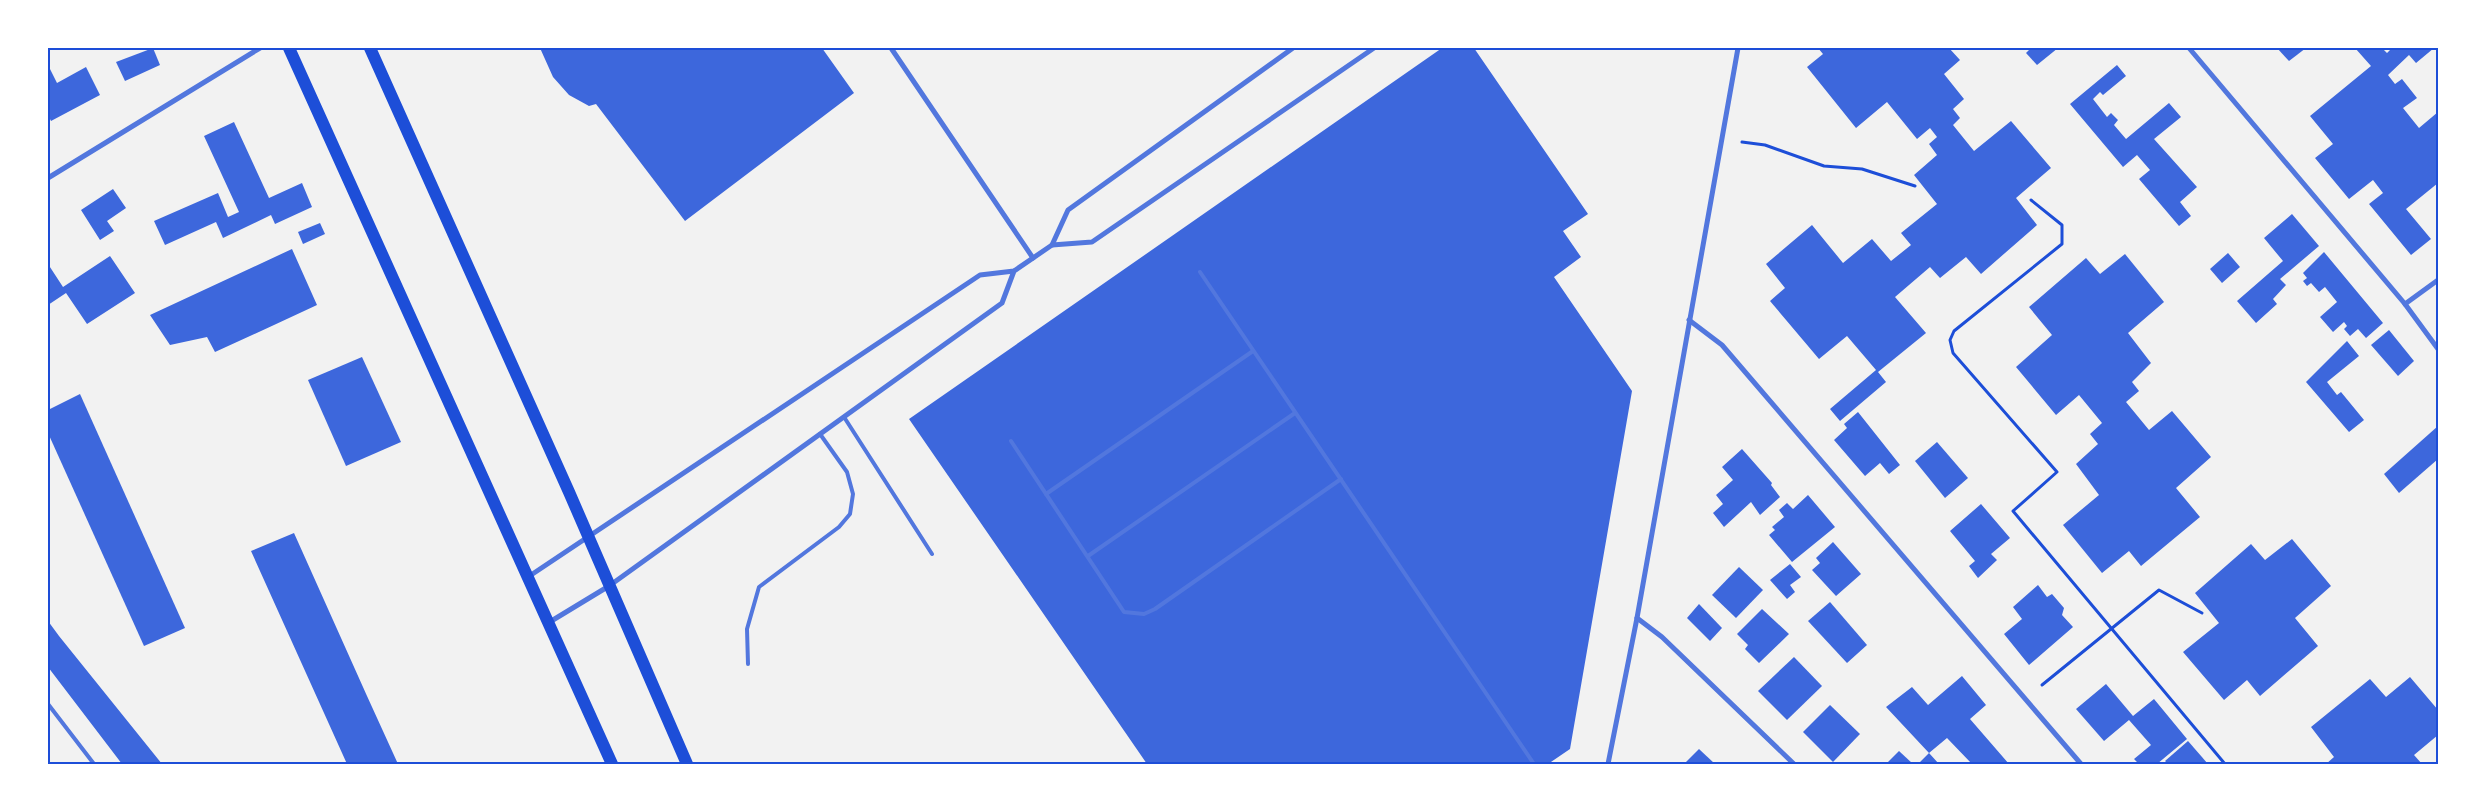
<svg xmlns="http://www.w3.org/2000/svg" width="2486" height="812" font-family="Roboto,sans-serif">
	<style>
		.building { fill: #3d67dc }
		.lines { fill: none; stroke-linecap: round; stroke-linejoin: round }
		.path { stroke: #1d4ed8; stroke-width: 3 }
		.service { stroke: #5277de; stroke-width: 4 }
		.minor { stroke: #5277de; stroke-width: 5 }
		.primary { stroke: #1d4ed8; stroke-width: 12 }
		.neatline { fill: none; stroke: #1d4ed8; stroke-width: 2 }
	</style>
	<rect width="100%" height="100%" fill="#f2f2f2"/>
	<!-- building -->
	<g class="building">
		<path d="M153,48L160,65L125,81L116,62Z"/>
		<path d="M540,48H822L854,93L685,221L596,104L589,106L569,95L553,77Z"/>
		<path d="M1442,48H1474L1588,214L1563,231L1581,257L1554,277L1632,391L1570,749L1548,764H1147L909,419Z"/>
		<path d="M1818,48H1949L1960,60L1944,74L1964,99L1953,109L1960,118L1953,125L1974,151L2011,121L2051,168L2016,198L2037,225L1981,274L1966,257L1940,278L1930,267L1895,297L1926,333L1878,372L1886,382L1840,421L1830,409L1876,370L1847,336L1819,359L1770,301L1785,288L1766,264L1812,225L1843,263L1872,239L1891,261L1911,245L1901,233L1937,204L1914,175L1937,155L1929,144L1937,137L1930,128L1917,139L1887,102L1856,128L1807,67L1823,54Z"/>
		<path d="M2031,48H2058L2037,65L2026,53Z"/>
		<path d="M2277,48H2306L2289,61Z"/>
		<path d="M2355,48H2382L2387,53L2390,50L2388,48H2434L2416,63L2409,55L2388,75L2395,84L2402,79L2417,98L2403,108L2419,128L2438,112V183L2406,209L2431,239L2411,255L2369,204L2383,193L2373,180L2349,199L2315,158L2333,144L2310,116L2371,66Z"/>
		<path d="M48,65L57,83L86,67L100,95L51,121L48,115Z"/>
		<path d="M2117,65L2126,76L2103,95L2100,92L2093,99L2107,117L2111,113L2118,120L2114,125L2126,139L2169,103L2181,117L2154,139L2197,187L2180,202L2191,216L2179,226L2139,179L2150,170L2137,155L2123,167L2070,104Z"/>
		<path d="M234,122L269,198L302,183L312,207L275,224L271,215L223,238L216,222L165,245L154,221L218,193L228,217L239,212L204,136Z"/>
		<path d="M113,189L126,208L107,221L114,231L100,240L81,210Z"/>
		<path d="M2292,214L2319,246L2280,279L2286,285L2273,299L2277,304L2256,323L2237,301L2283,261L2264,238Z"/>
		<path d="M320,223L325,234L303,244L298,232Z"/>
		<path d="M292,249L317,305L274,325L215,352L207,337L170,345L150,315Z"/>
		<path d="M2324,252L2383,323L2366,338L2358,329L2350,336L2344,329L2347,326L2344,322L2333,332L2320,317L2337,302L2325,287L2319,292L2311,283L2307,286L2303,281L2307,278L2303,273Z"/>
		<path d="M2228,253L2240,267L2222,283L2210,269Z"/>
		<path d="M2125,254L2164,302L2128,333L2151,363L2132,382L2139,391L2126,402L2149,430L2172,411L2211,457L2176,488L2200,517L2141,566L2129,551L2102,573L2063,525L2099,495L2076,464L2098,444L2090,434L2102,423L2079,395L2056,415L2016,367L2052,335L2029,307L2086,258L2100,274Z"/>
		<path d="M110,256L135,293L87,324L66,293L48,305V264L63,287Z"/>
		<path d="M2389,330L2414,361L2398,376L2371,345Z"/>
		<path d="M2347,341L2359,356L2327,382L2337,395L2341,392L2364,420L2349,432L2306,382Z"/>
		<path d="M362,357L401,442L346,466L308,380Z"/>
		<path d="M80,394L185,628L144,646L48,433V410Z"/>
		<path d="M1858,412L1900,465L1889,474L1880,463L1865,476L1834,440L1847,428L1844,424Z"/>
		<path d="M2438,426V459L2399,493L2384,474Z"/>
		<path d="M1937,442L1968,478L1945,498L1915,461Z"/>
		<path d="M1742,449L1772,483L1771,485L1780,497L1760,515L1751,502L1724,527L1713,513L1723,504L1716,495L1733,480L1722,467Z"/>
		<path d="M1808,495L1835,527L1792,562L1769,535L1775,530L1772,527L1784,517L1779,510L1787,503L1793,509Z"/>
		<path d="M1981,504L2010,538L1991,554L1997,560L1978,578L1969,566L1975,561L1950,531Z"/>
		<path d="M294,533L367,696L398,764H347L251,551Z"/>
		<path d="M2292,539L2331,586L2295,618L2318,646L2260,696L2247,680L2224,700L2183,652L2219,623L2195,593L2251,544L2265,560Z"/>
		<path d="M1833,542L1861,574L1836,596L1812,570L1820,563L1816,558Z"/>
		<path d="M1790,564L1801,577L1790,585L1795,592L1787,599L1770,580Z"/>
		<path d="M1739,567L1763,590L1736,618L1712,595Z"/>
		<path d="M2038,585L2047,597L2052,594L2064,608L2062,615L2073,627L2029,665L2004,634L2022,619L2013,607Z"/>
		<path d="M1830,602L1867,645L1847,663L1808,621Z"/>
		<path d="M1699,604L1722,628L1710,641L1687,618Z"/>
		<path d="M1762,609L1789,634L1759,663L1745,649L1748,645L1737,634Z"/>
		<path d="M48,621L59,636L162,764H122L48,667Z"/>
		<path d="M1794,657L1822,686L1787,720L1758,691Z"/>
		<path d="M1962,676L1986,705L1970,719L2009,764H1972L1947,738L1929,753L1939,764H1918L1929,753L1886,707L1912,687L1928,705Z"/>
		<path d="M2410,677L2438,710V735L2414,755L2422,764H2326L2334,757L2311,727L2370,679L2386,697Z"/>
		<path d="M2106,684L2133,716L2154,699L2187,739L2157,764H2139L2134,759L2151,745L2129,720L2104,741L2076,709Z"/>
		<path d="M1830,705L1860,734L1833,762L1803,732Z"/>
		<path d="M2188,741L2208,764H2168L2165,761Z"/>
		<path d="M1699,749L1715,764H1684Z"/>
		<path d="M1899,751L1913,764H1886Z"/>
	</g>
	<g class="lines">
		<!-- path -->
		<g class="path">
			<path d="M1742,142L1765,145L1824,166L1862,169L1915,186"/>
			<path d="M2031,200L2062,225V244L1954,331L1950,340L1953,353L2057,472L2013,511L2225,764"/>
			<path d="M2042,685L2159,590L2202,613"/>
		</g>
		<!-- service -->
		<g class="service">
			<path d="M1200,272L1534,764"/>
			<path d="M844,417L932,554"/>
			<path d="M1011,441L1124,612L1144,614L1155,609L1341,479"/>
			<path d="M1046,494L1253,351"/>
			<path d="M1088,556L1295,413"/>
			<path d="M748,664L747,629L759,587L839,527L850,514L853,494L847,472L820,434"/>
			<path d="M48,704L94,764"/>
		</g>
		<!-- minor -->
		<g class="minor">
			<path d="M891,48L1033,258"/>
			<path d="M2189,48L2405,304L2438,349"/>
			<path d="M48,178L260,48"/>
			<path d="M1052,245L1068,210L1293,48"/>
			<path d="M2405,304L2438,280"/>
			<path d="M1689,320L1722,345L2081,764"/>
			<path d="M528,577L980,275L1014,271L1052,245L1092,242L1374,48"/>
			<path d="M1637,618L1662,637L1794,764"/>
			<path d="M548,623L609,586L1002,303L1014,271"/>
			<path d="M1608,764L1637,618L1738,48"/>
		</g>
		<!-- primary -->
		<g class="primary">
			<path d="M289,48L612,764"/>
			<path d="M370,48L569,492L687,764"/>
		</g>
	</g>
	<!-- border -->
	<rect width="2486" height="812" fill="none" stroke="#ffffff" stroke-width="98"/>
	<rect x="49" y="49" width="2388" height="714" class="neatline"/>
</svg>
